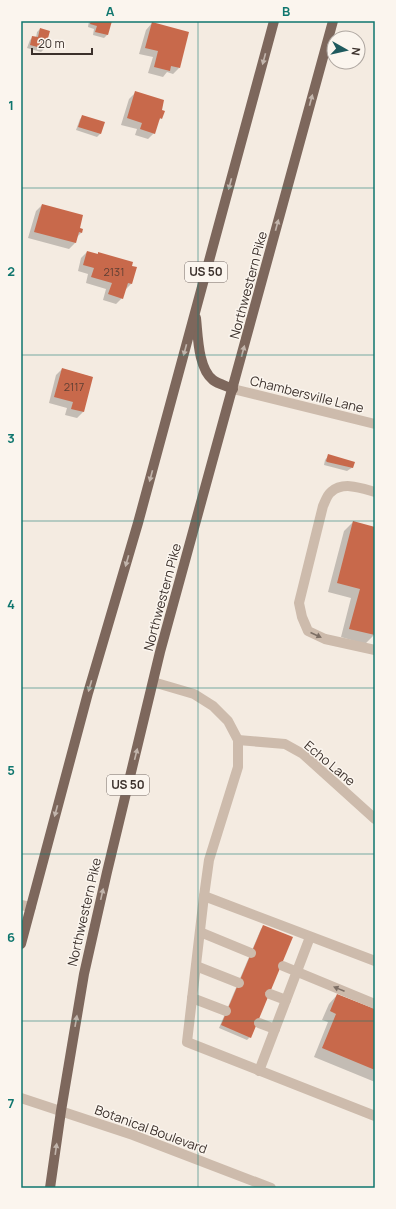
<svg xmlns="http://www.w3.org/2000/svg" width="396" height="1209" font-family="Manrope,sans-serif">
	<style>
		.shadow { fill: #0003 }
		.building { fill: #c8694b }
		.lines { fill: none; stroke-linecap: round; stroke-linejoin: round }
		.service { stroke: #cdbbac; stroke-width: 10 }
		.minor { stroke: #cdbbac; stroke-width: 10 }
		.tertiary { stroke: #cdbbac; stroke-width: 10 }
		.primary { stroke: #7d675c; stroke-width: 10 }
		.oneway { fill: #c2b5ac }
		.oneway2 { fill: #7d6f65 }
		.grid { fill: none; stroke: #0f766e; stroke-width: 1; stroke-opacity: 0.55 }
		.labels { text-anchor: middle; stroke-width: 3; stroke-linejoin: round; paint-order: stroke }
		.number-label { font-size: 11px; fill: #5e3e33 }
		.shield { fill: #fbf5ee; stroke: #756b66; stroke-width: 1 }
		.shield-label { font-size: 12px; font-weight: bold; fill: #3b302b }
		.street-label { font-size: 13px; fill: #3b302b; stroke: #fbf5ee }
		.neatline { fill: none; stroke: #0f766e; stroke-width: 1.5 }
		.grid-label { font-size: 13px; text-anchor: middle; font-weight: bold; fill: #0f766e }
	</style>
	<rect width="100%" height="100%" fill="#f4ebe1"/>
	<!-- shadow -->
	<g class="shadow">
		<path d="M89,21H111L107,35L104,38L93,35L94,29L88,27Z"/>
		<path d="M152,23L179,68L173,74L167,72L163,77L148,73L153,57L139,54L146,30Z"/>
		<path d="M40,29L44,49L41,52L27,48L30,40L33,37L36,38L37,32Z"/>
		<path d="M135,93L161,111V118L157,122L154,133L148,139L135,135L137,129L121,125L129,99Z"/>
		<path d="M83,116L104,123L100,134L97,137L76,130L80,119Z"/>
		<path d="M42,205L79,229L81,233L77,237L75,243L69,249L28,238L36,211Z"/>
		<path d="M87,252L97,255L98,253L131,266V284L125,290L122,298L116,304L103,300L106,289L86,283L88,274L78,271L81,258Z"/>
		<path d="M62,369L92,377L83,412L77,418L65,415L67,408L49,403L56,375Z"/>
		<path d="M329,455L353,467L347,471L324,465L325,460Z"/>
		<path d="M353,522L375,528V631L374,635L365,644L341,637L351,598L328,592L344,531Z"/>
		<path d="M264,926L250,1037L247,1040L219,1028L261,929Z"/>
		<path d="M337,995L375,1010V1082L314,1057L328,1022L322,1020L329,1004Z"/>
	</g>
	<!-- building -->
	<g class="building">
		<path d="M91,21H112L108,35L95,32L97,26L90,24Z"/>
		<path d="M152,22L189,32L180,68L171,66L170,71L154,67L158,51L145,48Z"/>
		<path d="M40,28L50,31L45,49L30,45L32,36L38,37Z"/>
		<path d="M135,91L164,100L162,110L165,111L162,119L160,118L155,134L140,129L142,123L127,118Z"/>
		<path d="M82,115L105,122L101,134L78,127Z"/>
		<path d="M42,204L83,215L80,228L83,229L82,233L79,232L76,243L34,232Z"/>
		<path d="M87,251L98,254V252L133,262L132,266L137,267L132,284L128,283L123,299L108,294L112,283L91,277L94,268L83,265Z"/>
		<path d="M62,368L93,377L84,412L71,409L73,402L54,397Z"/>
		<path d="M328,454L355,462L353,468L327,462L326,461Z"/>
		<path d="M353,521L375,527V635L349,629L360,589L337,583Z"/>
		<path d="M263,925L293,937L251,1038L221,1025Z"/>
		<path d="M337,994L375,1009V1070L322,1048L336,1014L330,1011Z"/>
	</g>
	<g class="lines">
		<!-- service -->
		<g class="service">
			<path d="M375,492C361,488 343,481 331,492C327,495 325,502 323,506L299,603L302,617L308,631L325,639L375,650"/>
			<path d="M153,682L194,694L213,706L228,721L238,740V767L209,860L204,896L375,961"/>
			<path d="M238,740L285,744L303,754L375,819"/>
			<path d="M204,896L187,1042L375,1116"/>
			<path d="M21,905L31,907"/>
			<path d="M200,932L251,953"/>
			<path d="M196,966L239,983"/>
			<path d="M283,966L375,1004"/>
			<path d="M270,994L286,1000"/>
			<path d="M192,998L226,1011"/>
			<path d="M259,1023L275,1029"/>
			<path d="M259,1071L310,937"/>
		</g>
		<!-- minor -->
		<path class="minor" d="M233,389L375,424"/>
		<!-- tertiary -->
		<path class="tertiary" d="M21,1098L133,1135L271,1188"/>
		<!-- primary -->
		<g class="primary">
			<path d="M196,318C198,336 198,368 213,380C218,384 227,386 233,389"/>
			<path d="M21,944L88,693L138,523L274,21"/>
			<path d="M50,1188L61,1111L84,974L107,872L160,652L333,21"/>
		</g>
	</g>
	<!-- one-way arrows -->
	<defs><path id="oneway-solid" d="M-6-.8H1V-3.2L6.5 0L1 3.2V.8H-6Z"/></defs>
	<g class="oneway">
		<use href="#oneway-solid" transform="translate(264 59) rotate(105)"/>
		<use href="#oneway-solid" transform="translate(311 100) rotate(-75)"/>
		<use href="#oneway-solid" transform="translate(230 184) rotate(105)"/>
		<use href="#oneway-solid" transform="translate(277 225) rotate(-75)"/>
		<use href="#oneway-solid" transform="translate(185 350) rotate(105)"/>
		<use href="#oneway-solid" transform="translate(243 351) rotate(-75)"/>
		<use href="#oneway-solid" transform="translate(151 476) rotate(105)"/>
		<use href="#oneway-solid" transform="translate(127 561) rotate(106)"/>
		<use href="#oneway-solid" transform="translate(90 686) rotate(106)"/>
		<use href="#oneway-solid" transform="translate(136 754) rotate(-76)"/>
		<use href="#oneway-solid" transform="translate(56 811) rotate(105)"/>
		<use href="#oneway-solid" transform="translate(102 894) rotate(-77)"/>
		<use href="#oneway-solid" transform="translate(76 1021) rotate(-80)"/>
		<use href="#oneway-solid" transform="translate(56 1149) rotate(-82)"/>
	</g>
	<g class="oneway2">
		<use href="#oneway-solid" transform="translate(316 635) rotate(24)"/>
		<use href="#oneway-solid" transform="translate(339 989) rotate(-158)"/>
	</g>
	<!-- grid -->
	<path class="grid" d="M198,21V1188M21,188H375M21,355H375M21,521H375M21,688H375M21,854H375M21,1021H375"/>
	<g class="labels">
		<!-- number labels -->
		<g class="number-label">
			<text x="114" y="276">2131</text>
			<text x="74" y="391">2117</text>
		</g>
		<!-- shield labels -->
		<g class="shield">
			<rect x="185" y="262" width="42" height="20" rx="3"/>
			<rect x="107" y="775" width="42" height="20" rx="3"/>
		</g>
		<g class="shield-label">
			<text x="206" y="276">US 50</text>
			<text x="128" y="789">US 50</text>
		</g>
		<!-- street labels -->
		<g class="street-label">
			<text transform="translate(248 285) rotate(-75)" y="5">Northwestern Pike</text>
			<text transform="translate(307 394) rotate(14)" y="5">Chambersville Lane</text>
			<text transform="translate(162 597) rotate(-75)" y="5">Northwestern Pike</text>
			<text transform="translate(330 763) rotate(40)" y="5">Echo Lane</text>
			<text transform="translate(84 912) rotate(-77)" y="5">Northwestern Pike</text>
			<text transform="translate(151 1129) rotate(20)" y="5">Botanical Boulevard</text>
		</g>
	</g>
	<!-- border -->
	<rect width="396" height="1209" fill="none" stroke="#fbf5ee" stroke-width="44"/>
	<!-- north arrow -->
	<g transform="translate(346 50) rotate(98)"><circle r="19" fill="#fbf5ee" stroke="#aea6a0"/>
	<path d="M0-3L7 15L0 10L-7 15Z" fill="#1f5a5e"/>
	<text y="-6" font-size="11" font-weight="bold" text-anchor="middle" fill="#3b302b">N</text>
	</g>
	<!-- scale -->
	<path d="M32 48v6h60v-6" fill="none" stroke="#3b302b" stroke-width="2"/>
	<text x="38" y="48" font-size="12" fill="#3b302b" stroke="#fbf5ee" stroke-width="3" paint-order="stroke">20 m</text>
	<rect x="22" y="22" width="352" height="1165" class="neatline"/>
	<g class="grid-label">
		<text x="110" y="16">A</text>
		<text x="286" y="16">B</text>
		<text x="11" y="110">1</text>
		<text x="11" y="276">2</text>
		<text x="11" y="443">3</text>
		<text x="11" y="609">4</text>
		<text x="11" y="775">5</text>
		<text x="11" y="942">6</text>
		<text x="11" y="1108">7</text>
	</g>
</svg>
